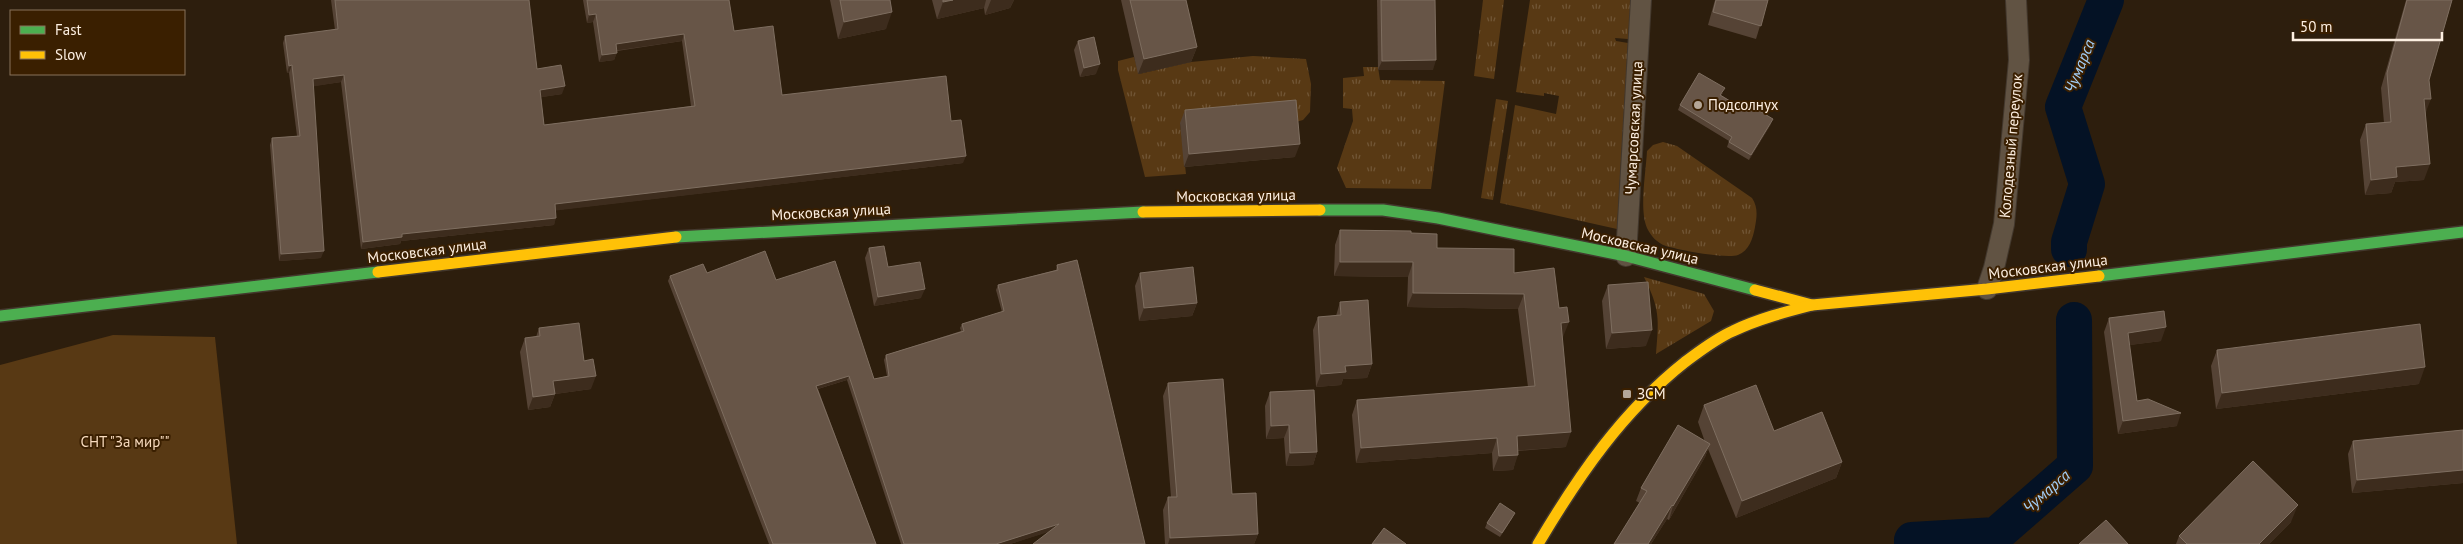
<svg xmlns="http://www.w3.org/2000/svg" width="2463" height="544" font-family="'PT Sans',sans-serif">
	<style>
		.grass { fill: url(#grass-tufts) }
		.green { fill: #583914 }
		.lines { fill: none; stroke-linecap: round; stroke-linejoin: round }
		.river { stroke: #041225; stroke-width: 36 }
		.street-casing { stroke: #43382d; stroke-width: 22 }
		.fast-casing { stroke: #43382d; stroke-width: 14 }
		.slow-casing { stroke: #43382d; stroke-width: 14 }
		.street { stroke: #615343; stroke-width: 20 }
		.fast { stroke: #4caf50; stroke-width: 11 }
		.slow { stroke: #ffc107; stroke-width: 11 }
		.wall { fill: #554335 }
		.shaded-wall { fill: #3d2c1d }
		.building { fill: #675547; stroke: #7e6e60 }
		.poi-dot { fill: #b4a697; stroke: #3a1f00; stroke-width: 2 }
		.labels { text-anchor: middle; stroke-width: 4; stroke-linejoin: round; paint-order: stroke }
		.poi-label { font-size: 15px; fill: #fdefe1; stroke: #3a1f00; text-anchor: start }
		.street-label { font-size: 15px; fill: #fdefe1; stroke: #3a1f00 }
		.park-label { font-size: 15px; fill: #f7dabd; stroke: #3a1f00 }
		.water-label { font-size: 16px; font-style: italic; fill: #a2cef7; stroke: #3a1f00 }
	</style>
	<defs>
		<pattern id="grass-tufts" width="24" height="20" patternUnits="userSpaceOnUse" patternTransform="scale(1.25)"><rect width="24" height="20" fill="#583914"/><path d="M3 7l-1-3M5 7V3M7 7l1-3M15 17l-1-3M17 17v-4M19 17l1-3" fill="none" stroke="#715636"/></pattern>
	</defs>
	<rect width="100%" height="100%" fill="#2d1e0d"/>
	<!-- grass -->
	<g class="grass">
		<path d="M1483,0H1504L1494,79L1474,76Z"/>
		<path d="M1530,0H1631L1628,39L1615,38L1616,41L1628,43L1617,229L1500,203L1515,105L1556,114L1559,96L1544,93V96L1516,92Z"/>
		<path d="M1253,56L1306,59L1311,84L1310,112L1303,120L1292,123H1180L1186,174L1145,177L1118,70V61L1134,57L1139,74L1191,62Z"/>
		<path d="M1363,67H1378L1380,80L1445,81L1431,189L1346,188L1337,168L1353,121L1352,109L1343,108V78L1364,76Z"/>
		<path d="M1496,99L1508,101L1493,200L1481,198Z"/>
		<path d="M1663,142L1677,146L1752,198C1758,207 1757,216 1755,227C1753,238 1749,251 1738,255C1726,259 1679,250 1666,246C1657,243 1651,236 1647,228C1639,209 1646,172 1647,151L1653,145Z"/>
		<path d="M1644,277L1704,294L1714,311L1711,321L1656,354C1659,319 1660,309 1644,277Z"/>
	</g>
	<!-- green -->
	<path class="green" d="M113,335L215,337L237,544H0V365Z"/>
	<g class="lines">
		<!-- river -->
		<g class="river">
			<path d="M2069,249V242L2087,184L2063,107L2106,0"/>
			<path d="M1912,544V540L1996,535L2075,466L2074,320"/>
		</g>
		<!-- street casing -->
		<g class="street-casing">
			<g id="street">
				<path d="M1626,256L1641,0"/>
				<path d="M1987,289L1994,268L2004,224L2019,60L2016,0"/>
			</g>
		</g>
		<!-- fast casing -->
		<g class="fast-casing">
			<g id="fast">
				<path d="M1320,210H1383L1438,218L1626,256L1755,290"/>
				<path d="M676,237L1143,212"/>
				<path d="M2099,276L2463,232"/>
				<path d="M0,316L378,272"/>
			</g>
		</g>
		<!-- slow casing -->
		<g class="slow-casing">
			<g id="slow">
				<path d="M1143,212L1320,210"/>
				<path d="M378,272L676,237"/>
				<path d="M1755,290L1812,305L1987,289L2099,276"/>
				<path d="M1538,544C1579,475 1622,412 1685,362C1700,351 1715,339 1733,331C1758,319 1785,312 1812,305"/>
			</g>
		</g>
		<!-- street -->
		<use href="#street" class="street"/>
		<!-- fast -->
		<use href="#fast" class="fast"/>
		<!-- slow -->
		<use href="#slow" class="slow"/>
	</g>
	<!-- wall -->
	<g class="wall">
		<path d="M331,0H529L537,69L562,94L541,97L544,125L691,106L682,41L617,51L614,60L599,62L593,22L587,23L583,0H729L734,31L782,95L951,121L963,163L556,210L554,225L401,241L400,244L361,249L341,82L313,86L321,258L279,261L270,145L272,138L297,136L289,73H287L283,43L285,36L335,30Z"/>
		<path d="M830,0H890L886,29L838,39Z"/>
		<path d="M932,0H1014L1010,8L985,15L984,8L937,19Z"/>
		<path d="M1121,0H1186L1197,47L1191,62L1138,74Z"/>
		<path d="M1377,0H1435L1433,70H1378Z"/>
		<path d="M1715,0H1768L1756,39L1708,25Z"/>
		<path d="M2406,0H2452L2429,80L2426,113L2424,180L2395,182L2391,193L2365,195L2360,140L2366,124L2384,123L2381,88Z"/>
		<path d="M1078,41L1096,74L1080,77L1074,50Z"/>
		<path d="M1723,93L1721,95L1748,112L1771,124L1749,160L1727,147L1729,141L1678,110L1680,105Z"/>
		<path d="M1185,110L1295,157L1184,167L1180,123Z"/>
		<path d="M1340,230L1411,233L1437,248L1514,273L1563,337H1562L1566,447L1518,451L1513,470L1493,471L1492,453L1356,463L1352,415L1357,400L1528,387L1518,309L1407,307L1408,277L1334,276L1335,245Z"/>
		<path d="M869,248L888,267L921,298L874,306L865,258Z"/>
		<path d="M1077,260L1050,531L1010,544H901L847,380L818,389L876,544H769L668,281L670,276L707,273L776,280L874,379L887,376L884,360L886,355L961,331L960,328L962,324L1002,312L996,290L998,285L1056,270L1057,265Z"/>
		<path d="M1140,273L1197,303L1192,316L1139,321L1135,286Z"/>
		<path d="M1608,285L1646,346L1606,349L1602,301Z"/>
		<path d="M1340,302L1372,364L1367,378L1343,379L1341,385L1316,387L1313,330L1318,317L1336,316Z"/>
		<path d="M2109,318L2161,341L2129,345L2137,401L2177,426L2118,434L2104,332Z"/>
		<path d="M539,328L584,361L591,389L555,394L550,407L528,410L520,352L525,338L536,337Z"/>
		<path d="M2217,350L2419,384L2216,409L2211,366Z"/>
		<path d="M1168,383L1232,494L1258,534L1254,544H1165L1163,510L1168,497H1171L1163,396Z"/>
		<path d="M1270,392L1317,452L1313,465L1286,466L1284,438L1266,439L1265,406Z"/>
		<path d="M1704,405L1774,431L1842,462L1836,478L1736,518L1708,449L1705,457L1669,520L1667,519L1651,544H1614L1640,503L1636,501L1641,488L1705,442L1698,422Z"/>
		<path d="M2463,430V483L2352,493L2348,454L2353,441Z"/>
		<path d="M1513,517L1500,537L1485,528L1487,523Z"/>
		<path d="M2291,522L2269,544H2176L2179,536Z"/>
	</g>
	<!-- shaded-wall -->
	<g class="shaded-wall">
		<path d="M953,0H986L984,8L937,19L943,2Z"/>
		<path d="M991,0H1014L1010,8L985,15Z"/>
		<path d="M892,12L886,29L838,39L844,22Z"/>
		<path d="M596,14L593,22L587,23L589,15Z"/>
		<path d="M684,34L682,41L613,51L616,44Z"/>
		<path d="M1197,47L1191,62L1138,74L1144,59Z"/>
		<path d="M617,53L614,60L599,62L602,55Z"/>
		<path d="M1436,60L1433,70H1378L1382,61Z"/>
		<path d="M1100,64L1096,74L1080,77L1084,68Z"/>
		<path d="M292,65L289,73H287L289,66Z"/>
		<path d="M344,75L341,82L310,87L313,79Z"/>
		<path d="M565,86L562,94L537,98L540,90Z"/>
		<path d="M2424,99H2431L2425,114Z"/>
		<path d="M1773,119L1771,124L1749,160L1751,155Z"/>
		<path d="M1300,144L1295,157L1184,167L1189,154Z"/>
		<path d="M966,156L963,163L552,211L555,204Z"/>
		<path d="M2430,164L2424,180L2395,182L2391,193L2365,195L2371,180L2396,167Z"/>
		<path d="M556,218L554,225L401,241L400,244L361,249L363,242L402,234Z"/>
		<path d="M324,251L321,258L279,261L281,254Z"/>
		<path d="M1340,262H1413L1408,277L1334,276Z"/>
		<path d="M925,289L921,298L874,306L878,297Z"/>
		<path d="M1413,293L1524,294L1518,309L1407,307Z"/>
		<path d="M1197,303L1192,316L1139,321L1144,308Z"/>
		<path d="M1569,322L1563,337L1555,338L1561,323Z"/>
		<path d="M2166,327L2161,341L2123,346L2128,333Z"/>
		<path d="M1652,330L1646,346L1606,349L1612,333Z"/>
		<path d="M1372,364L1367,378L1343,379L1341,385L1316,387L1321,374L1345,366Z"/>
		<path d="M2425,367L2419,384L2216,409L2222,393Z"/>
		<path d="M596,376L591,389L555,394L550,407L528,410L533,397L553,381Z"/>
		<path d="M849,376L847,380L814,390L816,386Z"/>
		<path d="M2181,413L2177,426L2118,434L2123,421Z"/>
		<path d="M1289,425L1284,438L1266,439L1271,426Z"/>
		<path d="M1571,432L1566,447L1511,451L1517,436Z"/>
		<path d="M1497,438L1492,453L1356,463L1361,448Z"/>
		<path d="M1710,444L1705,457L1669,520L1673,506Z"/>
		<path d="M1317,452L1313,465L1286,466L1290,453Z"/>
		<path d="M1518,455L1513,470L1493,471L1499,456Z"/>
		<path d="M1842,462L1836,478L1736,518L1742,501Z"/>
		<path d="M2463,470V483L2352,493L2357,480Z"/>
		<path d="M1672,505L1667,519L1651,544H1648Z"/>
		<path d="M2298,505L2291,522L2269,544H2259Z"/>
		<path d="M1059,524L1058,529L1010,544H996Z"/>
		<path d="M1258,534L1254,544H1168L1170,538Z"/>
	</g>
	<!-- building -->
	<g class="building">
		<path d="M335,0H529L537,69L561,65L565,86L540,90L544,125L695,106L684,34L616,44L617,53L602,55L596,14L589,15L587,0H729L734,31L773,26L782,95L946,76L951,121L961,120L966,156L555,204L556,218L402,234V237L363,242L344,75L313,79L324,251L281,254L272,138L300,136L292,65L289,66L285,36L338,29Z"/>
		<path d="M840,0H890L892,12L844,22Z"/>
		<path d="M943,0H953L943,2Z"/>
		<path d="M1130,0H1186L1197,47L1144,59Z"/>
		<path d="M1381,0H1435L1436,60L1382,61Z"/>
		<path d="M1716,0H1768L1761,26L1713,12Z"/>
		<path d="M2407,0H2452L2429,80L2431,99H2424L2430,164L2396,167L2397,177L2371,180L2366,124L2391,122L2387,73Z"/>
		<path d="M1094,37L1100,64L1084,68L1078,41Z"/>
		<path d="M1699,73L1725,88L1720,95L1748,112L1751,106L1773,119L1751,155L1729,142L1732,137L1680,105Z"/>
		<path d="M1296,100L1300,144L1189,154L1185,110Z"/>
		<path d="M1340,230L1411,231V233L1437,234V248L1514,249V273L1554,268L1559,308L1567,307L1569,322L1561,323L1571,432L1517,436L1518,455L1499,456L1497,438L1361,448L1357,400L1535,386L1524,294L1413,293V262H1340Z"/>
		<path d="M884,246L888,267L920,262L925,289L878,297L869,248Z"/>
		<path d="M765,251L776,280L835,261L874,379L889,376L886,355L964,331L962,324L1004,311L998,285L1058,270L1057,265L1077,260L1145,544H1033L1059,524L996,544H904L849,376L816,386L876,544H773L670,276L703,264L707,273Z"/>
		<path d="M1193,267L1197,303L1144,308L1140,273Z"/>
		<path d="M1648,282L1652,330L1612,333L1608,285Z"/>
		<path d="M1368,300L1372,364L1345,366L1346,372L1321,374L1318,317L1341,315L1340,302Z"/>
		<path d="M2164,311L2166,327L2128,333L2137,401L2148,399L2181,413L2123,421L2109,318Z"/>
		<path d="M579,323L584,361L593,359L596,376L553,381L555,394L533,397L525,338L540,336L539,328Z"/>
		<path d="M2420,324L2425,367L2222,393L2217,350Z"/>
		<path d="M1223,379L1232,494L1256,493L1258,534L1170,538L1168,497H1177L1168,383Z"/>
		<path d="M1756,385L1774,431L1822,412L1842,462L1742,501L1704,405Z"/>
		<path d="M1314,390L1317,452L1290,453L1289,425L1271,426L1270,392Z"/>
		<path d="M1678,425L1710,444L1673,506L1672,505L1648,544H1614L1647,491L1641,488Z"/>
		<path d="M2463,430V470L2357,480L2353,441Z"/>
		<path d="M2253,461L2298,505L2259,544H2187L2179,536Z"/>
		<path d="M1500,503L1515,513L1502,533L1487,523Z"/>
		<path d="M2106,520L2128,544H2079Z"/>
		<path d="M1384,528L1406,544H1372Z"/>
	</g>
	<!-- markers -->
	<g class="poi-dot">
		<circle cx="1698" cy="105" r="5"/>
		<rect x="1622" y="389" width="10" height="10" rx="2.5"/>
	</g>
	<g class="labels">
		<!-- poi labels -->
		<g class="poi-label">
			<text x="1708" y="110">Подсолнух</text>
			<text x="1637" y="399">ЗСМ</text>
		</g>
		<!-- street labels -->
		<g class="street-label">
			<text transform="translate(1634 128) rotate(-87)" y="5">Чумарсовская улица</text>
			<text transform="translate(2011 146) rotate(-85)" y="5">Колодезный переулок</text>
			<text transform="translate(1236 196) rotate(-1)" y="5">Московская улица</text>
			<text transform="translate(831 212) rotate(-3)" y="5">Московская улица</text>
			<text transform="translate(1640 246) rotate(13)" y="5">Московская улица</text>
			<text transform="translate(427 251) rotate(-7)" y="5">Московская улица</text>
			<text transform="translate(2048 267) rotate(-7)" y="5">Московская улица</text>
		</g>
		<!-- park labels -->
		<g class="park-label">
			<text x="125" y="447">СНТ "За мир""</text>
		</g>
		<!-- water labels -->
		<g class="water-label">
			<text transform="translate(2079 66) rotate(-68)" y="6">Чумарса</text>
			<text transform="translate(2046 491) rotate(-41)" y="6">Чумарса</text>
		</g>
	</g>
	<!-- legend -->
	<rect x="10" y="10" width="175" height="65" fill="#3a1f00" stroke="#88725a"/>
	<rect x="20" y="26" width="25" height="8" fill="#4caf50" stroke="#88725a"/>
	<text x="55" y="35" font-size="15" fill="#fdefe1">Fast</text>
	<rect x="20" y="51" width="25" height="8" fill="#ffc107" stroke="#88725a"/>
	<text x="55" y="60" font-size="15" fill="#fdefe1">Slow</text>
	<!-- scale -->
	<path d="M2293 32v8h149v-8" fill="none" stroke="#fdefe1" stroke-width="2.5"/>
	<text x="2300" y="32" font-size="15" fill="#fdefe1" stroke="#3a1f00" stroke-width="4" paint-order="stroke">50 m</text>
</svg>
